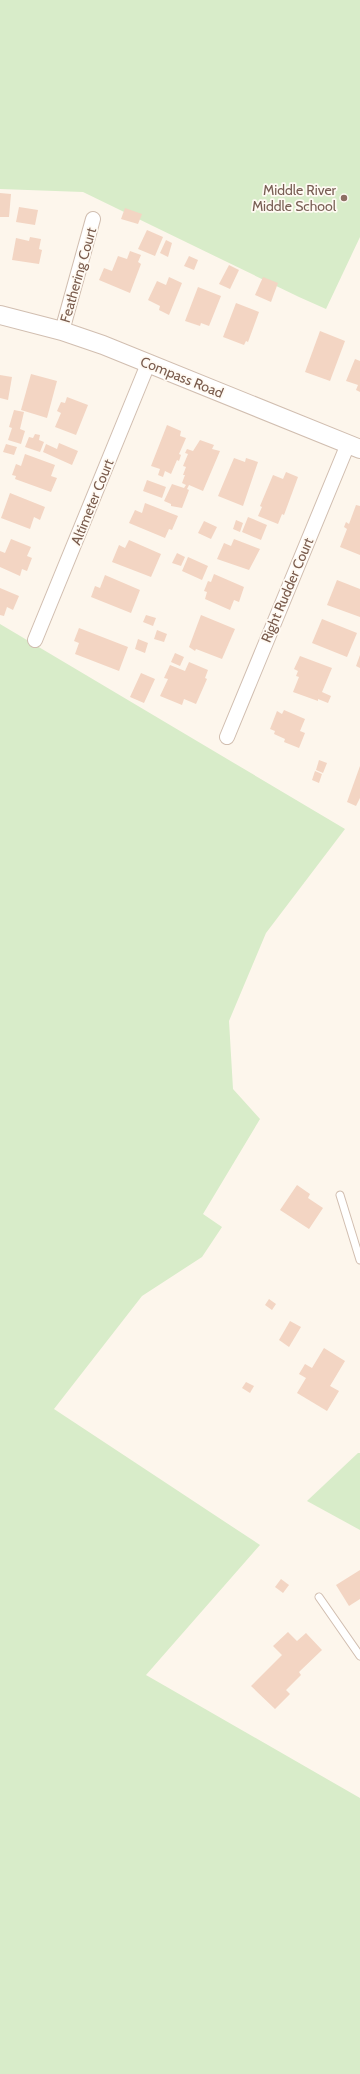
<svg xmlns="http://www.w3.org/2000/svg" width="360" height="2074" font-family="Cabin,sans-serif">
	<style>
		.green { fill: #d8ecc9 }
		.building { fill: #f3d5c3 }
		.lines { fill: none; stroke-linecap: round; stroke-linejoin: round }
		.service-casing { stroke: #d1beb0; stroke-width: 9 }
		.minor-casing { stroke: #d1beb0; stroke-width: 16 }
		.tertiary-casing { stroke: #d1beb0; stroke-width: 20 }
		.service { stroke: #fff; stroke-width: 7 }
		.minor { stroke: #fff; stroke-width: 14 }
		.tertiary { stroke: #fff; stroke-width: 18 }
		.education-dot { fill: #8d6e63; stroke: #fffaf3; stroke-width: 1.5 }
		.labels { text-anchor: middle; stroke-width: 3.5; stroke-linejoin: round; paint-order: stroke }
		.education-label { font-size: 14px; fill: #785e54; stroke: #fffaf3; text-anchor: end }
		.street-label { font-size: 14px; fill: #7a5c4d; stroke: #fffaf3 }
	</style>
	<rect width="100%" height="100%" fill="#fdf6ec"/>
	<!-- green -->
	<g class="green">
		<path d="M0,0H360V237L326,309L299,297L83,192L0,189Z"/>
		<path d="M0,624L345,829L266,933L229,1021L233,1089L260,1119L203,1214L222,1227L202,1257L142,1296L54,1409L260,1545L146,1675L360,1798V2074H0Z"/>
		<path d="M358,1453H360V1530L307,1501Z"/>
	</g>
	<!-- building -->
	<g class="building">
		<path d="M0,193L11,194L9,217H0Z"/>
		<path d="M19,207L38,210L35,225L16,222Z"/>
		<path d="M125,208L142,214L138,224L121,219Z"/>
		<path d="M147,230L163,237L155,256L138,249Z"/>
		<path d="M30,237L41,239L39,249L42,250L39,264L12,260L16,238L29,241Z"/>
		<path d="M166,240L172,243L168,257L160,253Z"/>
		<path d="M130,251L141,255L138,262L141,264L130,293L99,280L104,268L112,271L118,256L127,259Z"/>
		<path d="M189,256L198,260L194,270L184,266Z"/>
		<path d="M229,265L239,270L230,289L219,284Z"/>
		<path d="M169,277L182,283L169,315L159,310L160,306L148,300L157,281L166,285Z"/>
		<path d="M263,277L278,283L271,302L255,295Z"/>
		<path d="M198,287L221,296L209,326L201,323L200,326L185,321Z"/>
		<path d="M236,303L259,312L248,342L246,341L244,345L223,337Z"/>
		<path d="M320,331L345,341L330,381L305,372Z"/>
		<path d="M355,359L360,361V392L356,390L358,385L346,381Z"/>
		<path d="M31,374L57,381L47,418L21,410Z"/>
		<path d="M0,375L12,377L8,400L0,398Z"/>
		<path d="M67,397L88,405L76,435L55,427L61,413L57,411L61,402L65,403Z"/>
		<path d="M14,410L24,412L20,429L25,431L21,444L8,440L12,428L9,427Z"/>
		<path d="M167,425L181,431L180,436L186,438L179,454L181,455L179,461L177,460L171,474L165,471L163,477L158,475L160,469L151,466Z"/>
		<path d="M35,434L40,435L39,440L44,442L40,452L25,447L29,437L33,438Z"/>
		<path d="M200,440L214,445L212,449L220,451L203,491L189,485L187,489L189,490L182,508L171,506V504L164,501L172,484L184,488L186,485L182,483L185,475H183L186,467L183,466L188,454L185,453L187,449L193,451Z"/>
		<path d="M59,443L78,451L72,465L43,452L46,444L57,449Z"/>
		<path d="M6,444L17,447L14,455L3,452Z"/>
		<path d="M25,454L55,465L51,476L57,478L51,492L15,479L16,476L12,475L16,464L21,466Z"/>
		<path d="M234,458L245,462L246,458L258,462L243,506L218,496Z"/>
		<path d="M286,472L298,477L284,515L282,514L278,524L258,516L262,507L260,506L273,475L283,479Z"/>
		<path d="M147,480L166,487L162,498L143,491Z"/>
		<path d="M10,493L45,507L40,520L34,517L30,529L1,518Z"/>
		<path d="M145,503L178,516L172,530L169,529L165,538L129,523L135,510L142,513Z"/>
		<path d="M356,505L360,506V555L340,547L347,529L344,527L346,522L349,524Z"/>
		<path d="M248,517L267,525L261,540L242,532Z"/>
		<path d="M236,520L243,523L240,532L233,529Z"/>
		<path d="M204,521L217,527L211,539L198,533Z"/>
		<path d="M11,539L31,547L27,556L32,558L27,571L22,569L20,576L0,567V551L5,553Z"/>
		<path d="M234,539L260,549L249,570L217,559L224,543L231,546Z"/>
		<path d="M129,540L161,554L151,577L112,562L119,545L125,548Z"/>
		<path d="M177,553L185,557L181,566L172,563Z"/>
		<path d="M188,557L208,566L202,580L182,571Z"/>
		<path d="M214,574L244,587L239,602L234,600L230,610L205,599L207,592L204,591L208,581L211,582Z"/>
		<path d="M105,575L140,590L131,613L91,597L95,586L100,588Z"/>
		<path d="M337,580L360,589V617L327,605Z"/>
		<path d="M0,588L19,596L13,610L7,607L4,616L0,615Z"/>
		<path d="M146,615L156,618L153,626L143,622Z"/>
		<path d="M201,615L235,629L222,659L196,649L195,651L189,647Z"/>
		<path d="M322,619L357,633L347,657L312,643Z"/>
		<path d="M79,628L128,647L119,671L75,654L79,643L74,641Z"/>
		<path d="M157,630L167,634L164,642L154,639Z"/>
		<path d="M138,639L148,643L145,653L135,649Z"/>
		<path d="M175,653L184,657L180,666L171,662Z"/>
		<path d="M360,655V668L356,666Z"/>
		<path d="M300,656L332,668L322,692L331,696L328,703L318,699V701L293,692L299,677L296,676L298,671L294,669Z"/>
		<path d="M189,662L208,670L205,678L207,679L196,704L184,699L182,705L160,696L168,679L164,678L170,665L185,671Z"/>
		<path d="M141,673L155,679L144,703L130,697Z"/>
		<path d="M284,710L305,719L300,731L305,733L299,748L284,742L285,739L274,734L275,731L270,729L277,711L282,714Z"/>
		<path d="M319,760L327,763L323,773L316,770Z"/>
		<path d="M360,766V798L356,806L347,802Z"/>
		<path d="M315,771L322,774L319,783L312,780Z"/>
		<path d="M297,1185L310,1194L308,1198L323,1208L309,1229L280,1210Z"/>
		<path d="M269,1299L276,1304L272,1310L265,1305Z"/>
		<path d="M290,1321L301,1327L289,1347L279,1340Z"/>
		<path d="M324,1348L345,1361L330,1386L339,1391L327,1411L297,1393L306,1378L299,1374L305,1364L312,1368Z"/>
		<path d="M246,1382L254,1386L250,1393L242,1388Z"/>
		<path d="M360,1570V1599L349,1606L336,1585Z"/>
		<path d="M281,1579L289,1585L283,1593L275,1587Z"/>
		<path d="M288,1632L297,1641L306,1633L322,1650L299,1672L301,1675L286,1690L290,1694L275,1709L251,1686L282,1655L273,1646Z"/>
	</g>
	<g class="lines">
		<!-- service casing -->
		<g class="service-casing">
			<g id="service">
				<path d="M340,1195L360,1260"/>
				<path d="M319,1597L360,1656"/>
			</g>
		</g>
		<!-- minor casing -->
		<g class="minor-casing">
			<g id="minor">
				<path d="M62,331L93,219"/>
				<path d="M35,640L148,364"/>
				<path d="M227,737L348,444"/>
			</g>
		</g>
		<!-- tertiary casing -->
		<g class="tertiary-casing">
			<path id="tertiary" d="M0,315L62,331L103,345L360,449"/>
		</g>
		<!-- service -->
		<use href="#service" class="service"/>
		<!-- minor -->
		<use href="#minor" class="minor"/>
		<!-- tertiary -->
		<use href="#tertiary" class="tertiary"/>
	</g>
	<!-- markers -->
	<circle class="education-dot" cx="344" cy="198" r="4"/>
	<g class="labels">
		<!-- education labels -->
		<g class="education-label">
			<text x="336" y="195">Middle River<tspan x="336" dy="16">Middle School</tspan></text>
		</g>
		<!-- street labels -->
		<g class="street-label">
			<text transform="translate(78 275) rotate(-74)" y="5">Feathering Court</text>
			<text transform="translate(182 377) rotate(22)" y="5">Compass Road</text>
			<text transform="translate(92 502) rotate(-68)" y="5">Altimeter Court</text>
			<text transform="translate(287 590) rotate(-67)" y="5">Right Rudder Court</text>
		</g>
	</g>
</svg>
